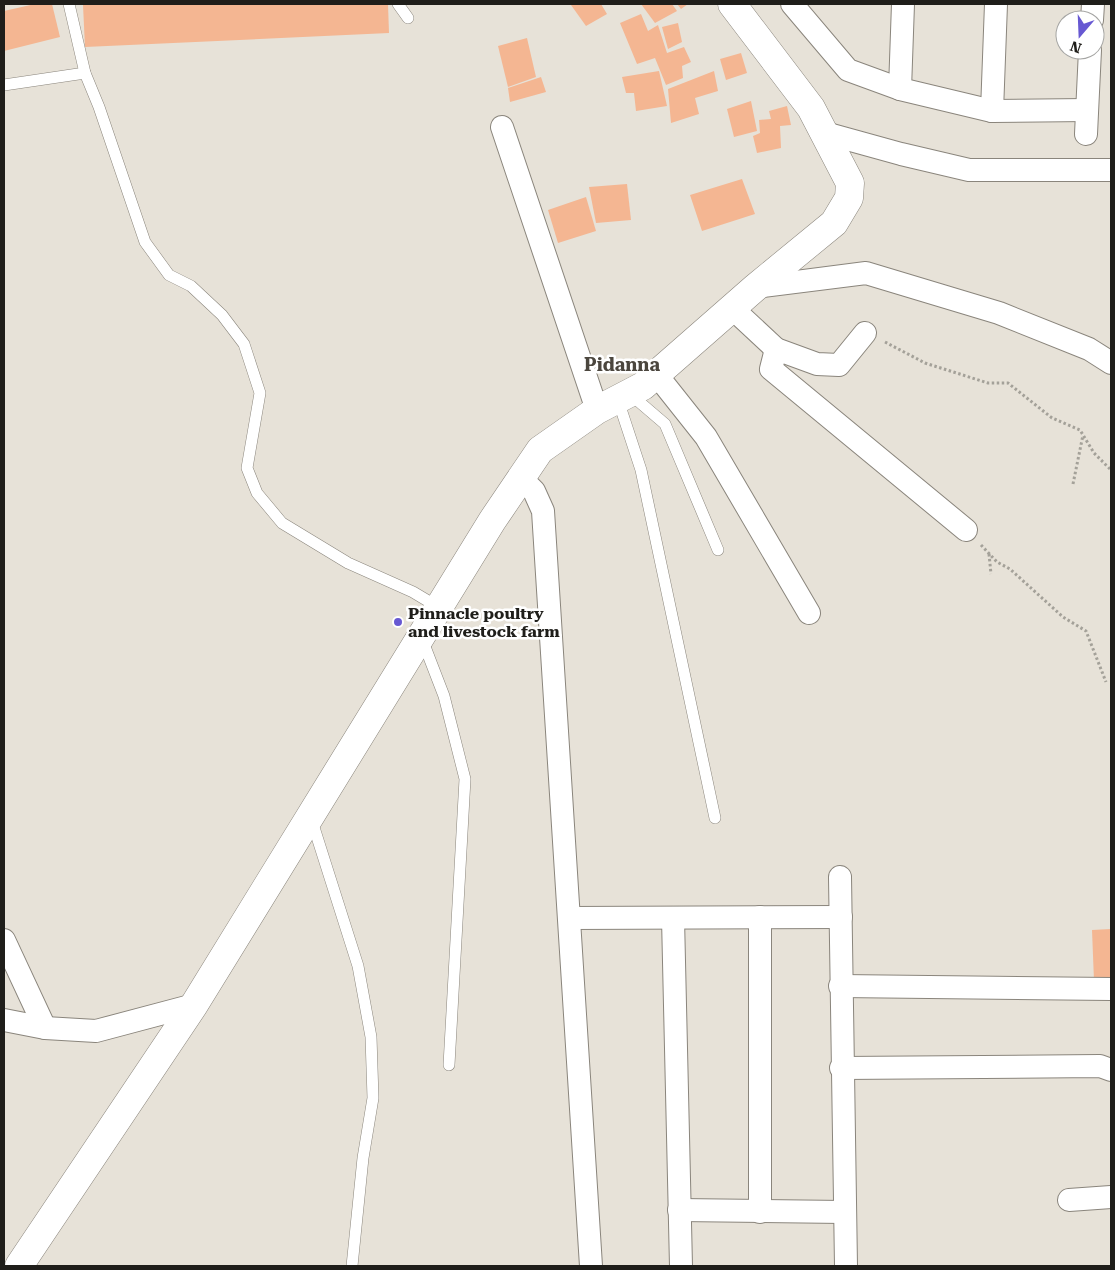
<svg xmlns="http://www.w3.org/2000/svg" width="1115" height="1270" font-family="'Roboto Serif',serif">
	<style>
		.building { fill: #f4b692 }
		.lines { fill: none; stroke-linecap: round; stroke-linejoin: round }
		.lane-casing { stroke: #8a857c; stroke-width: 12 }
		.street-casing { stroke: #8a857c; stroke-width: 24 }
		.secondary-casing { stroke: #8a857c; stroke-width: 29 }
		.path { stroke: #a4a199; stroke-width: 3; stroke-dasharray: 2.5 2.5; stroke-linecap: butt }
		.lane { stroke: #fff; stroke-width: 11 }
		.street { stroke: #fff; stroke-width: 22 }
		.secondary { stroke: #fff; stroke-width: 28 }
		.poi-dot { fill: #6758d2; stroke: #fff; stroke-width: 2 }
		.labels { text-anchor: middle; stroke-width: 5; stroke-linejoin: round; paint-order: stroke }
		.poi-label { font-size: 16px; font-weight: bold; fill: #1f1e1a; stroke: #fff; text-anchor: start }
		.neighbourhood-label { font-size: 18px; font-weight: bold; fill: #4b463e; stroke: #fff }
	</style>
	<rect width="100%" height="100%" fill="#e7e2d8"/>
	<!-- building -->
	<g class="building">
		<path d="M35,4H52L60,37L4,51V11Z"/>
		<path d="M122,4H388L389,33L85,47L83,5Z"/>
		<path d="M573,4H601L607,14L586,26L571,5Z"/>
		<path d="M641,4H672L677,11L655,23Z"/>
		<path d="M677,4H688L681,9Z"/>
		<path d="M641,14L648,31L658,25L667,53L684,47L691,62L682,66L683,78L666,85L655,58L637,64L620,23Z"/>
		<path d="M678,23L682,42L668,49L662,27Z"/>
		<path d="M527,38L536,77L508,87L498,46Z"/>
		<path d="M741,53L747,73L726,80L720,59Z"/>
		<path d="M659,71L667,106L636,111L634,93H626L622,77Z"/>
		<path d="M714,71L718,91L695,98L699,114L671,123L668,89Z"/>
		<path d="M541,77L546,92L510,102L508,88Z"/>
		<path d="M751,101L757,131L734,137L727,109Z"/>
		<path d="M787,106L791,125L780,126L781,148L757,153L753,136L760,133L759,120L771,119L769,111Z"/>
		<path d="M742,179L755,214L702,231L690,195Z"/>
		<path d="M627,184L631,220L596,223L589,187Z"/>
		<path d="M586,197L596,231L558,243L548,210Z"/>
		<path d="M1111,929V980L1094,981L1092,930Z"/>
	</g>
	<g class="lines">
		<!-- lane casing -->
		<g class="lane-casing">
			<g id="lane">
				<path d="M69,4L85,73L99,107L145,242L169,275L191,286L222,315L244,344L260,393L247,468L257,493L282,523L348,563L413,592L438,607"/>
				<path d="M398,4L408,18"/>
				<path d="M4,85L85,73"/>
				<path d="M630,394L665,424L718,550"/>
				<path d="M618,400L641,470L715,818"/>
				<path d="M422,639L444,696L465,779L449,1065"/>
				<path d="M311,818L358,966L371,1037L373,1098L363,1158L352,1266"/>
			</g>
		</g>
		<!-- street casing -->
		<g class="street-casing">
			<g id="street">
				<path d="M792,4L848,70L900,89L992,111L1087,110"/>
				<path d="M1092,20L1093,4"/>
				<path d="M900,89L903,4"/>
				<path d="M992,111L996,4"/>
				<path d="M502,127L597,410"/>
				<path d="M825,133L901,154L969,170H1111"/>
				<path d="M1086,134L1090,50"/>
				<path d="M756,287L866,273L999,313L1089,349L1111,363"/>
				<path d="M732,308L776,349L817,364L839,365L865,333"/>
				<path d="M776,349L771,369L966,530"/>
				<path d="M656,374L706,437L809,613"/>
				<path d="M521,478L534,491L543,511L591,1266"/>
				<path d="M840,877L846,1266"/>
				<path d="M570,918L841,917"/>
				<path d="M673,918L681,1266"/>
				<path d="M4,940L45,1028"/>
				<path d="M840,986L1111,989"/>
				<path d="M4,1020L45,1028L96,1031L194,1005"/>
				<path d="M841,1068L1100,1066L1111,1070"/>
				<path d="M1069,1200L1111,1197"/>
				<path d="M679,1210L844,1212"/>
				<path d="M760,1212V917"/>
			</g>
		</g>
		<!-- secondary casing -->
		<g class="secondary-casing">
			<path id="secondary" d="M19,1266L194,1005L492,521L540,450L597,410L643,386L756,287L834,223L849,198L850,183L811,108L732,4"/>
		</g>
		<!-- path -->
		<g class="path">
			<path d="M885,342L925,363L988,383H1008L1052,418L1080,430L1094,453L1111,470"/>
			<path d="M1073,484L1083,435"/>
			<path d="M981,545L997,562L1010,569L1063,617L1086,631L1106,682"/>
			<path d="M989,554L991,574"/>
		</g>
		<!-- lane -->
		<use href="#lane" class="lane"/>
		<!-- street -->
		<use href="#street" class="street"/>
		<!-- secondary -->
		<use href="#secondary" class="secondary"/>
	</g>
	<!-- markers -->
	<circle class="poi-dot" cx="398" cy="622" r="5"/>
	<g class="labels">
		<!-- poi labels -->
		<g class="poi-label">
			<text x="408" y="619">Pinnacle poultry<tspan x="408" dy="18">and livestock farm</tspan></text>
		</g>
		<!-- neighbourhood labels -->
		<g class="neighbourhood-label">
			<text x="622" y="371">Pidanna</text>
		</g>
	</g>
	<!-- border -->
	<rect width="1115" height="1270" fill="none" stroke="#1f1e1a" stroke-width="10"/>
	<!-- north arrow -->
	<g transform="translate(1080 35) rotate(199)"><circle r="24" fill="#ffffff" stroke="#a5a5a3"/>
	<path d="M0-4L9 19L0 12L-9 19Z" fill="#6758d2"/>
	<text y="-8" font-size="14" font-weight="bold" text-anchor="middle" fill="#1f1e1a">N</text>
	</g>
</svg>
